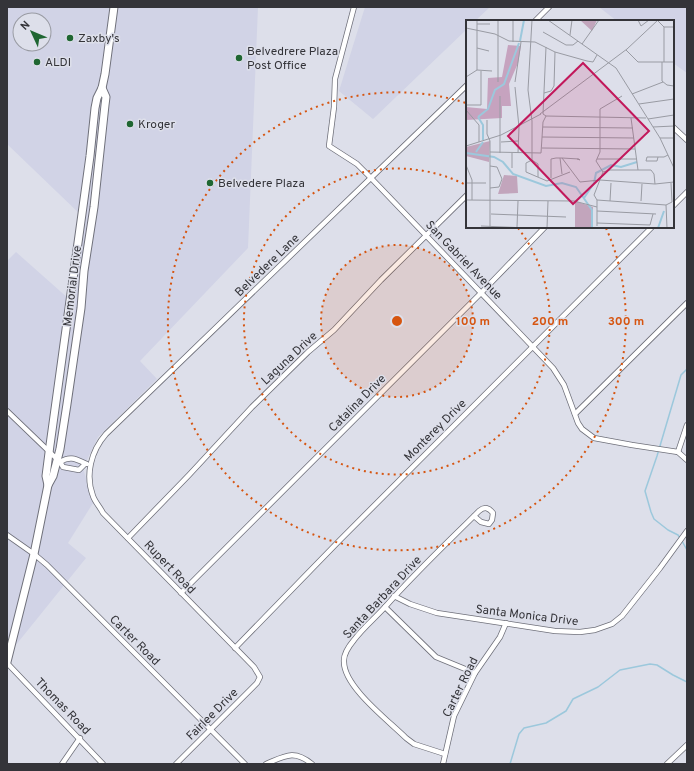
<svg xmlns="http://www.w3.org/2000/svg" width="694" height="771" font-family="Overpass,sans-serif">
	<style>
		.built { fill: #d1d3e6; fill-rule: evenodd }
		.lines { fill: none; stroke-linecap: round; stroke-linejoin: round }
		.stream { stroke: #9cc8dc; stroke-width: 1.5 }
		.street-casing { stroke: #6f707a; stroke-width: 6 }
		.primary-casing { stroke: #6f707a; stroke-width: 9 }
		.street { stroke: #fff; stroke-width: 4.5 }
		.primary { stroke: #fff; stroke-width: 7 }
		.ring { fill: none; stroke: #d65510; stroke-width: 2; stroke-dasharray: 2 4 }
		.poi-dot { fill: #1f6632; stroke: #dddfea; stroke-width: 1.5 }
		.labels { text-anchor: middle; stroke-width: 3; stroke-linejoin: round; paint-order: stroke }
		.poi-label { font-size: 12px; fill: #343439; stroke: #dddfea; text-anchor: start }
		.street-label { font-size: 12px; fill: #343439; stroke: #dddfea }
		.inset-river { fill: none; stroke: #9cc8dc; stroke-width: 2 }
		.inset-road { fill: none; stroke: #999ba3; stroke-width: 1 }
		.view { fill: #c2185b; fill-opacity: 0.15; stroke: #c2185b; stroke-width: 2 }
		.inset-edge { fill: none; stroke: #343439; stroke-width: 2 }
		.centre { fill: #d65510; stroke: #dddfea; stroke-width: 2 }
		.ring-label { font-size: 12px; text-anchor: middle; font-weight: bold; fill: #d65510; stroke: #dddfea; stroke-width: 3; stroke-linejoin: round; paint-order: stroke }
	</style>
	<rect width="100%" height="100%" fill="#dddfea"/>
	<!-- built -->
	<g class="built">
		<path d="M7,7H258L248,248L140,361L157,379L98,437L83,468L93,503L68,543L86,558L7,656V261L16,252L69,299L83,217L7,144ZM20,20H44V44H20Z"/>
		<path d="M365,7H490L475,21H467V29L373,119L339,91Z"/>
		<path d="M599,7H687V73L673,63V21H617Z"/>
	</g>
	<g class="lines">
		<!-- stream -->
		<g class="stream">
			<path d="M680,538L678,535L668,530L654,519L651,512L645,491L657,456L681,375L687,369"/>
			<path d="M682,541L687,550"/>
			<path d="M510,764L519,734L524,728L546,723L566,711L573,699L598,687L620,670L650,664L657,665L673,675L687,682"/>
		</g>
		<!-- street casing -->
		<g class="street-casing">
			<g id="street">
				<path d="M354,7L335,79L334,107L329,146L357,164L371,178L553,368L564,385L578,423L582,429L594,438L632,445L678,452L687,460"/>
				<path d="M535,21L549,7"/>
				<path d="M673,127L687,140"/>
				<path d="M673,206L687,192"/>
				<path d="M7,411L60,462L63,467L79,470L85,464"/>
				<path d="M575,414L687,303"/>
				<path d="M678,452L687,425"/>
				<path d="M60,462C71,455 77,460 87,464"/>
				<path d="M7,535L34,554L47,565L245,764"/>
				<path d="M128,538L189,475L252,407L308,352L334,330L381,280L467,195"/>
				<path d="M181,593L481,293L545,227"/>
				<path d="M394,596L410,604L437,613L555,631L580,632L595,630L612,624L622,616L660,568L687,531"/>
				<path d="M385,607L436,657L475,673"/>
				<path d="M235,648L339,541L652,227"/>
				<path d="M7,663L103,764"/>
				<path d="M445,754L414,744L406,738C389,721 344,687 344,662C343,654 349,646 354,640C363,628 375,618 385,607C415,573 448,542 479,511C485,506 489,508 493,513L492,520L489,524L481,522L474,516"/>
				<path d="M62,764L80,738"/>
				<path d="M176,764L257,683L260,677L254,667L103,513C100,507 95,502 93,496C85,475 91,451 106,434L467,85"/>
				<path d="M266,764C285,756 294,749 312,764"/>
				<path d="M443,764L454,716L475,673L500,637L506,623"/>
				<path d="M667,764L687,745"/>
			</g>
		</g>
		<!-- primary casing -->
		<g class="primary-casing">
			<g id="primary">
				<path d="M48,485L46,476L50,445L90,156L95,108L97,98L102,88L105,74L114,7"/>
				<path d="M7,662L34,554L48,485L53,476L60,449L67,404L81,308L84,271L94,207L105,105L106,97L102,88"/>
			</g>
		</g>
		<!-- street -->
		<use href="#street" class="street"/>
		<!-- primary -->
		<use href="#primary" class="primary"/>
	</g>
	<!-- distance rings -->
	<circle cx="397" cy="321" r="76" fill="#d65510" fill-opacity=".12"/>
	<g class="ring">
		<circle cx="397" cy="321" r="76"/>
		<path d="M518 228A153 153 0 1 1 466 185"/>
		<path d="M606 228A229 229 0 1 1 466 103"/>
	</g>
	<!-- markers -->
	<g class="poi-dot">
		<circle cx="70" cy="38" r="4"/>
		<circle cx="239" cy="58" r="4"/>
		<circle cx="37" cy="62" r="4"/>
		<circle cx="130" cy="124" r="4"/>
		<circle cx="210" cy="183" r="4"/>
	</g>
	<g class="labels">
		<!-- poi labels -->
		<g class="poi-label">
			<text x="78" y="42">Zaxby's</text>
			<text x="247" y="55">Belvedrere Plaza<tspan x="247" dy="14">Post Office</tspan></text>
			<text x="45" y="66">ALDI</text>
			<text x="138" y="128">Kroger</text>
			<text x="218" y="187">Belvedere Plaza</text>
		</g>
		<!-- street labels -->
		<g class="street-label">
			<text transform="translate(464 260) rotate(46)" y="4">San Gabriel Avenue</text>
			<text transform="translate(267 265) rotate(-44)" y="4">Belvedere Lane</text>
			<text transform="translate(72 286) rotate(-83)" y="4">Memorial Drive</text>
			<text transform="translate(289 358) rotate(-43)" y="4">Laguna Drive</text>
			<text transform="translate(357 403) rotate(-45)" y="4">Catalina Drive</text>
			<text transform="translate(435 430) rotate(-45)" y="4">Monterey Drive</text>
			<text transform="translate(170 567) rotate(46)" y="4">Rupert Road</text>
			<text transform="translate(382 597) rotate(-47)" y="4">Santa Barbara Drive</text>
			<text transform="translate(527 615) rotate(7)" y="4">Santa Monica Drive</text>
			<text transform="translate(135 640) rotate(45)" y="4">Carter Road</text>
			<text transform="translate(460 687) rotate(-64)" y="4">Carter Road</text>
			<text transform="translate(63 706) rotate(46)" y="4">Thomas Road</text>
			<text transform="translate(212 714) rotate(-45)" y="4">Fairlee Drive</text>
		</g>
	</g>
	<!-- overview -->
	<g transform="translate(466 20)">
		<rect width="208" height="208" fill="#dddfea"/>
		<path d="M114,0H131L126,11ZM24,121L23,142L0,136V127ZM38,155L51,156L52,173L32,174ZM109,181L127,187V208H109Z" fill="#c2a5bc"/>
		<path d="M42,25L55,26L52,43L43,64L45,86H36V98L0,100V87L21,89L22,58L36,57Z" fill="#c6a3bf"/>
		<path class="inset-river" d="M54,21L58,0M12,97L22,89L29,70L38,64L53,23M12,97L17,105V120M10,132L17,122M0,133L28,137L37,142L47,154L80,166L96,163L110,167L126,190V208M118,178L128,163L130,153L145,145L155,147L171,142M192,208L198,191"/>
		<path class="inset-road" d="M11,0V50M82,0L150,48L194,118L208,148M172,0L175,6L183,0M192,1L198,7H208M11,4H24M198,7V42M0,8L29,14L43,21L69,22L89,32L121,41L127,42L131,35M77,12L100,25H107L112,21M104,15L106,0M47,22V0M116,24L133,0M80,27L77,94L80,96M11,28L23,31M160,30L172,42H208M196,42V61L201,65L208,66M11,50L26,51M0,57L11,50M32,62V0M49,62L55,22M49,67L53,107L52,133M78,73L85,71L88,66L89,32M166,74L197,62M173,84L208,79M0,85H15V51M0,90L13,105V122M74,94L161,29L192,0M80,96L180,98M165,98L172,150M182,99L208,95M21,100V114L24,121V208M77,107L167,108M187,107L208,106M76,117L168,118M194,118H208M35,122L52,121M0,126L35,115L75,94M76,128L169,129M24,132L75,133L77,102L80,96M34,133V76M46,133V148M192,137L191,141H180L181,137H198L202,135M94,138L96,154M96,138L114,162L134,160L189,164L208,162M131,139H171M66,140V101L62,70L66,0M66,140L60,143V152L81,161L104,152M66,140L72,144V157M0,145L6,160V180M24,146L31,147L36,159L33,167L24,168M137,152L130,141L134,132V89L156,76M137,152L144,150H185L188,154L189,164M85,158V139L90,138H96L113,139L114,140L111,139M0,163H20M0,180L108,181L131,187M131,180L200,185L201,208M131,180L128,175L137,152M144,181L145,163M175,181L176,164M200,185L206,182L205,163M131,191L190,194M25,194L100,197M131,203L184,205L187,194M15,206L61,208M131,206V180M51,207L52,181M81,208L82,181"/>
		<path class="view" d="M117,43L183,111L107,184L42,116Z"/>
		<rect width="208" height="208" class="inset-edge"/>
	</g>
	<circle cx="397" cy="321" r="6" class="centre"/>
	<g class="ring-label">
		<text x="473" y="325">100 m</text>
		<text x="550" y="325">200 m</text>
		<text x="626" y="325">300 m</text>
	</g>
	<!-- border -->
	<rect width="694" height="771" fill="none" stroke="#343439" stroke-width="16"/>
	<!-- north arrow -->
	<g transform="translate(32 32) rotate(314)"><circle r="19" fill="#dddfea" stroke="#999ba3"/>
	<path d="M0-3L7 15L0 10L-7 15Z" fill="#1f6632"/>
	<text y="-6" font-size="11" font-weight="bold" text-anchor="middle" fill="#343439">N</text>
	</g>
</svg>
